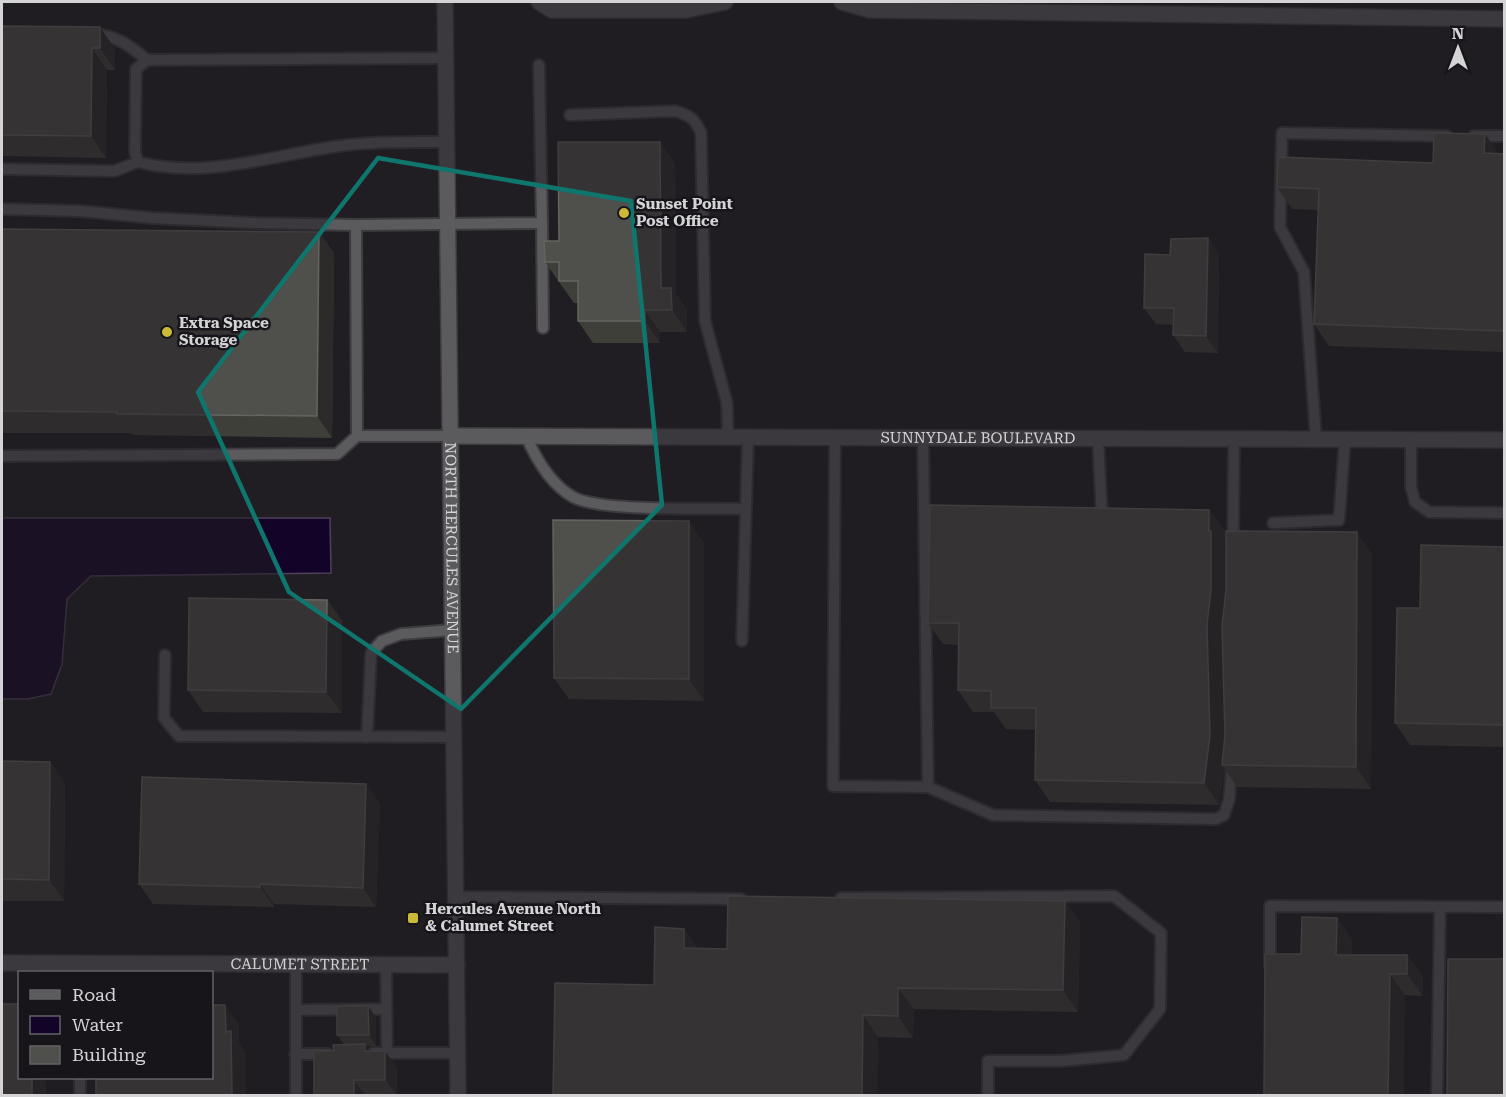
<svg xmlns="http://www.w3.org/2000/svg" width="1506" height="1097" font-family="'Roboto Serif',serif">
	<style>
		.water { fill: #140328; stroke: #4e415c; stroke-width: 1.5 }
		.lines { fill: none; stroke-linecap: round; stroke-linejoin: round }
		.service-casing { stroke: #3d3b40; stroke-width: 14 }
		.minor-casing { stroke: #3d3b40; stroke-width: 18 }
		.tertiary-casing { stroke: #3d3b40; stroke-width: 18 }
		.service { stroke: #5b5b5d; stroke-width: 10 }
		.minor { stroke: #5b5b5d; stroke-width: 15 }
		.tertiary { stroke: #5b5b5d; stroke-width: 15 }
		.wall { fill: #3f3f3a }
		.shaded-wall { fill: #2c2b2a }
		.building { fill: #4f4f4b; stroke: #646460; stroke-width: 1.5 }
		.marked { fill: none; stroke: #0f766e; stroke-width: 4.5; stroke-linejoin: round }
		.poi-dot { fill: #cbba39; stroke: #17151a; stroke-width: 2 }
		.labels { text-anchor: middle; stroke-width: 5; stroke-linejoin: round; paint-order: stroke }
		.poi-label { font-size: 15px; font-weight: bold; fill: #d4d3d6; stroke: #17151a; text-anchor: start }
		.street-label { font-size: 15px; fill: #d4d3d6; stroke: #17151a }
	</style>
	<rect width="100%" height="100%" fill="#201e23"/>
	<!-- water -->
	<path class="water" d="M2,518H330L331,573L91,576L67,599L62,664L51,694L28,699H2Z"/>
	<g class="lines">
		<!-- service casing -->
		<g class="service-casing">
			<g id="service">
				<path d="M92,34C116,35 129,45 147,60"/>
				<path d="M446,58L147,60L136,69L135,152L138,162C204,179 267,157 332,147C369,141 408,142 446,142"/>
				<path d="M570,115L675,111C690,115 695,119 701,133L705,321L727,403L728,437"/>
				<path d="M1474,136H1504"/>
				<path d="M2,169L114,171L138,162"/>
				<path d="M2,209L80,211L153,218L255,223L356,225"/>
				<path d="M542,223L543,328"/>
				<path d="M450,436H357L356,225L542,223L539,65"/>
				<path d="M526,436C536,459 550,484 573,497C600,512 710,508 746,509"/>
				<path d="M835,437L833,786L928,787L993,815L1216,819L1224,815L1229,800L1232,765"/>
				<path d="M923,438L928,787"/>
				<path d="M1098,438L1102,518H1100"/>
				<path d="M1316,439L1304,272L1280,227L1282,133L1447,136"/>
				<path d="M1411,440V487L1415,502L1429,512L1504,513"/>
				<path d="M2,456L337,454L357,436"/>
				<path d="M1273,523L1339,520L1345,439"/>
				<path d="M1233,546L1234,439"/>
				<path d="M742,641L748,437"/>
				<path d="M165,655L164,718L179,736L454,737"/>
				<path d="M367,737L371,653L382,641L401,634L453,630"/>
				<path d="M457,897L741,899"/>
				<path d="M841,898L1114,896L1161,933L1160,1009L1124,1055L1061,1061H988V1096"/>
				<path d="M386,964L387,1053"/>
				<path d="M1270,966V906L1504,907"/>
				<path d="M296,1010L386,1009"/>
				<path d="M373,1053H457"/>
				<path d="M295,1054H328"/>
				<path d="M80,1078V1096"/>
				<path d="M296,1096V964"/>
				<path d="M1437,1096L1440,907"/>
			</g>
		</g>
		<!-- minor casing -->
		<g class="minor-casing">
			<g id="minor">
				<path d="M539,2L552,10H686L725,2"/>
				<path d="M842,2L870,10L1504,19"/>
				<path id="s1" d="M450,436L1504,440"/>
				<path id="s2" d="M2,963L457,965"/>
			</g>
		</g>
		<!-- tertiary casing -->
		<g class="tertiary-casing">
			<g id="tertiary">
				<path id="s3" d="M445,2L458,1096"/>
			</g>
		</g>
		<!-- service -->
		<use href="#service" class="service"/>
		<!-- minor -->
		<use href="#minor" class="minor"/>
		<!-- tertiary -->
		<use href="#tertiary" class="tertiary"/>
	</g>
	<!-- wall -->
	<g class="wall">
		<path d="M2,26L100,27L115,49V70H107L106,158L2,156Z"/>
		<path d="M660,142L675,164L676,294L687,310V332H660V343H593L578,321V303H574L545,262L559,241Z"/>
		<path d="M1498,153L1504,154V352L1329,346L1314,324L1318,210L1292,209L1277,187Z"/>
		<path d="M2,229L319,232L334,254L332,438L132,435L131,433H2Z"/>
		<path d="M1208,238L1219,254L1218,353L1185,352L1173,335L1174,325L1156,324L1144,308L1170,255Z"/>
		<path d="M1209,510L1225,532L1224,550L1226,553L1372,554L1371,789L1237,787L1224,768L1219,805L1050,802L1035,780L1036,730L1006,729L994,712H973L958,690V645L943,644L928,623Z"/>
		<path d="M704,543V701L569,699L554,678Z"/>
		<path d="M1504,547V747L1410,745L1395,723L1420,608Z"/>
		<path d="M327,600L342,621V713L203,712L188,690Z"/>
		<path d="M2,761L50,762L65,784L64,901H2Z"/>
		<path d="M366,784L380,804L376,907L274,904V907L153,904L139,884Z"/>
		<path d="M1065,901L1080,923L1078,1012L914,1009L913,1038L878,1037L877,1095H553L654,985L684,929L697,948L727,949Z"/>
		<path d="M1352,939V955H1407L1423,977V996L1405,995L1301,954Z"/>
		<path d="M376,1017V1046H366L370,1051L397,1068V1095H314L334,1051L344,1044L337,1035Z"/>
	</g>
	<!-- shaded-wall -->
	<g class="shaded-wall">
		<path d="M100,27L115,49V70L100,48Z"/>
		<path d="M92,48L107,70L106,158L91,136Z"/>
		<path d="M1485,134L1500,156L1484,153Z"/>
		<path d="M660,142L675,164L676,294L687,310V332L672,310L661,288Z"/>
		<path d="M319,232L334,254L332,438L317,416Z"/>
		<path d="M1208,238L1219,254L1218,353L1206,336Z"/>
		<path d="M645,310L660,332V343L645,321Z"/>
		<path d="M1209,510L1225,532L1224,550L1227,553L1225,757L1222,765L1224,768L1219,805L1204,783Z"/>
		<path d="M689,521L704,543V701L689,679Z"/>
		<path d="M1357,532L1372,554L1371,789L1356,767Z"/>
		<path d="M327,600L342,621V713L326,692Z"/>
		<path d="M50,762L65,784L64,901L49,880Z"/>
		<path d="M366,784L380,804L376,907L363,888Z"/>
		<path d="M260,884L274,904V907L260,887Z"/>
		<path d="M1065,901L1080,923L1078,1012L1063,990Z"/>
		<path d="M1337,918L1352,939L1351,976L1336,955Z"/>
		<path d="M684,929L699,951L684,948Z"/>
		<path d="M1407,955L1423,977V996L1407,974Z"/>
		<path d="M1390,974L1405,995L1404,1095H1388Z"/>
		<path d="M898,988L914,1009L913,1038L898,1016Z"/>
		<path d="M225,1005L239,1024V1043L245,1051L246,1095H232L226,1032Z"/>
		<path d="M368,1006L376,1017V1046L369,1035Z"/>
		<path d="M863,1015L878,1037L877,1095H862Z"/>
		<path d="M365,1044L377,1061L365,1051Z"/>
		<path d="M385,1051L397,1068V1095L385,1080Z"/>
		<rect x="32" y="1077" width="14" height="18"/>
		<path d="M354,1080L365,1095H354Z"/>
	</g>
	<!-- building -->
	<g class="building">
		<path d="M2,26L100,27V48H92L91,136L2,135Z"/>
		<path d="M1434,133L1485,134L1484,153L1504,154V331L1314,324L1319,189L1277,187L1278,157L1433,163Z"/>
		<path d="M558,142H660L661,288H671L672,310H645V321H578V281H559V262H545L544,241H559Z"/>
		<path d="M2,229L319,232L317,416L117,414V412L2,411Z"/>
		<path d="M1208,238L1206,336L1173,335L1174,308H1144L1145,254L1170,255L1171,239Z"/>
		<path d="M930,505L1209,510V531H1211V590L1207,625L1210,735L1204,783L1035,780L1036,708H991V691L958,690L959,623H928Z"/>
		<path d="M553,520L689,521V679L554,678Z"/>
		<path d="M1226,531L1357,532L1356,767L1222,765L1225,735L1222,626L1226,590Z"/>
		<path d="M1421,545L1504,547V725L1395,723L1397,608H1420Z"/>
		<path d="M189,598L327,600L326,692L188,690Z"/>
		<path d="M2,761L50,762L49,880L2,879Z"/>
		<path d="M142,777L366,784L363,888L260,884V887L139,884Z"/>
		<path d="M728,896L1065,901L1063,990L898,988V1016L863,1015L862,1095H553L555,983L654,985L655,927L684,929V948L727,949Z"/>
		<path d="M1302,917L1337,918L1336,955H1407V974H1390L1388,1095H1264L1265,954H1301Z"/>
		<path d="M1448,959H1504V1095H1447Z"/>
		<path d="M2,1004H20V1077H32V1095H2Z"/>
		<path d="M212,1005H225L226,1032L231,1031L232,1095H96V1077H212Z"/>
		<path d="M337,1006H368L369,1035H337Z"/>
		<path d="M365,1044V1051H385V1080H354V1095H314V1051H334L333,1045Z"/>
	</g>
	<!-- marked area -->
	<path d="M0 0H1506V1097H0ZM378,158L631,201L662,505L461,709L289,592L198,392Z" fill="#201e23" fill-opacity=".55" fill-rule="evenodd"/>
	<path class="marked" d="M378,158L631,201L662,505L461,709L289,592L198,392Z"/>
	<!-- markers -->
	<g class="poi-dot">
		<circle cx="624" cy="213" r="6"/>
		<circle cx="167" cy="332" r="6"/>
		<rect x="407" y="912" width="12" height="12" rx="3"/>
	</g>
	<g class="labels">
		<!-- poi labels -->
		<g class="poi-label">
			<text x="636" y="209">Sunset Point<tspan x="636" dy="17">Post Office</tspan></text>
			<text x="179" y="328">Extra Space<tspan x="179" dy="17">Storage</tspan></text>
			<text x="425" y="914">Hercules Avenue North<tspan x="425" dy="17">&amp; Calumet Street</tspan></text>
		</g>
		<!-- street labels -->
		<g class="street-label">
			<text dy="5" stroke="none"><textPath href="#s1" startOffset="528">SUNNYDALE BOULEVARD</textPath></text>
			<text dy="5" stroke="none"><textPath href="#s3" startOffset="546">NORTH HERCULES AVENUE</textPath></text>
			<text dy="5" stroke="none"><textPath href="#s2" startOffset="298">CALUMET STREET</textPath></text>
		</g>
	</g>
	<!-- border -->
	<rect width="1506" height="1097" fill="none" stroke="#d4d3d6" stroke-width="6"/>
	<!-- legend -->
	<rect x="18" y="971" width="195" height="108" fill="#17151a" stroke="#636165" stroke-width="1.5"/>
	<rect x="30" y="990" width="30" height="9" fill="#5b5b5d" stroke="#636165" stroke-width="1.5"/>
	<text x="72" y="1001" font-size="18" fill="#d4d3d6">Road</text>
	<rect x="30" y="1016" width="30" height="18" fill="#140328" stroke="#636165" stroke-width="1.5"/>
	<text x="72" y="1031" font-size="18" fill="#d4d3d6">Water</text>
	<rect x="30" y="1046" width="30" height="18" fill="#4f4f4b" stroke="#636165" stroke-width="1.5"/>
	<text x="72" y="1061" font-size="18" fill="#d4d3d6">Building</text>
	<!-- north arrow -->
	<g transform="translate(1458 48)" stroke="#17151a" stroke-width="4.5" paint-order="stroke">
	<path d="M0-4.5L10 22L0 15L-10 22Z" fill="#d4d3d6"/>
	<text y="-9" font-size="16" font-weight="bold" text-anchor="middle" fill="#d4d3d6">N</text>
	</g>
</svg>
